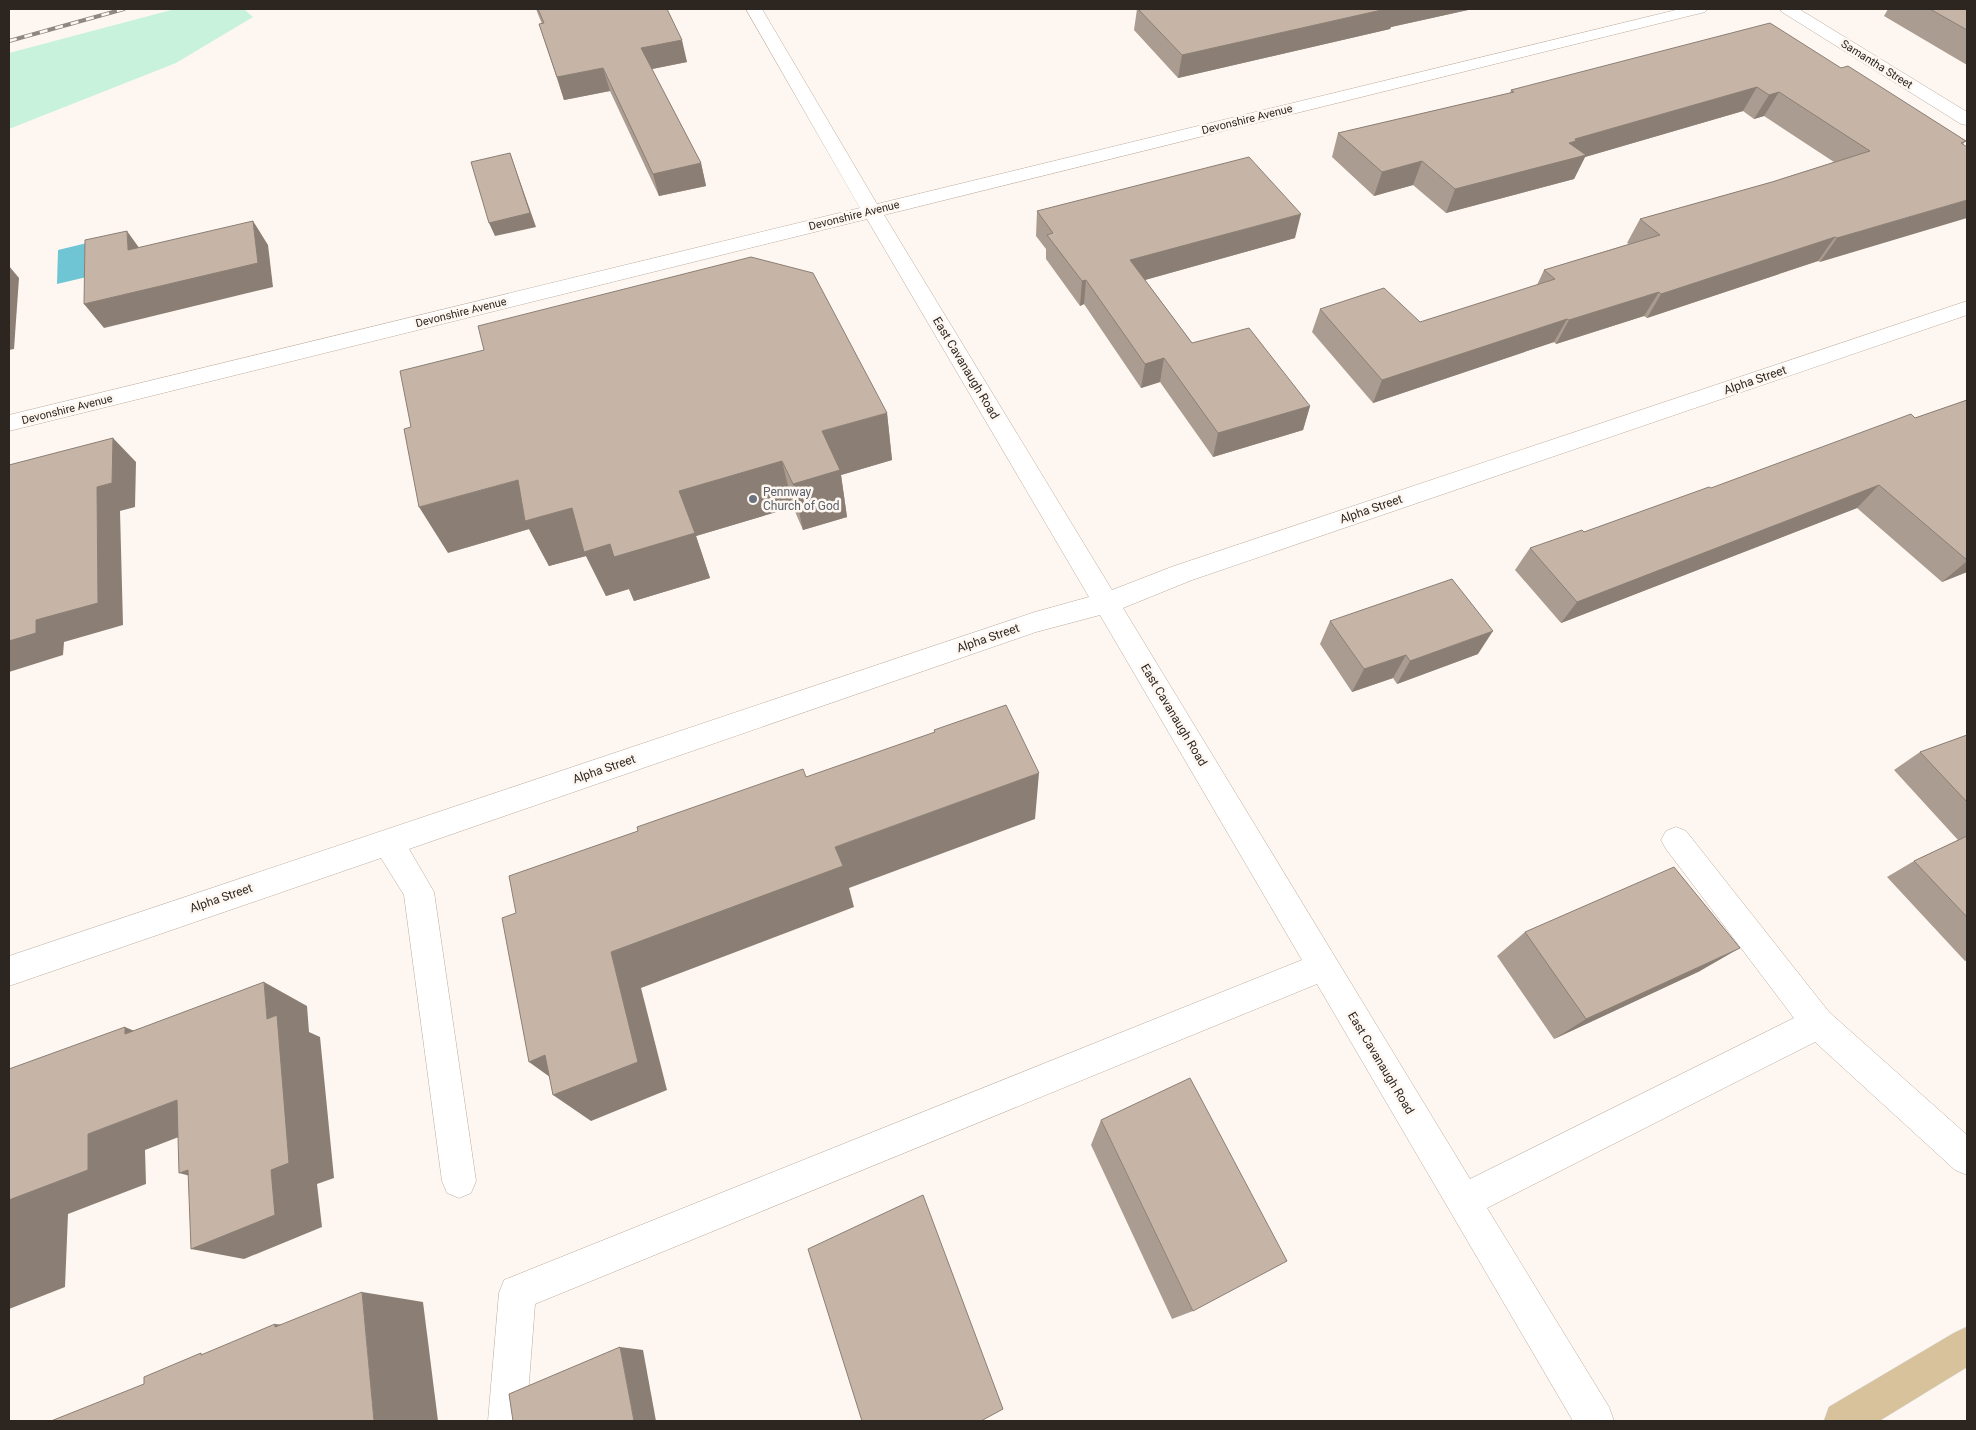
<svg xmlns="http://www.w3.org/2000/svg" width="1976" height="1430" font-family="Roboto,sans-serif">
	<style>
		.green { fill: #c9f2dc }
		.water { fill: #70c5d4 }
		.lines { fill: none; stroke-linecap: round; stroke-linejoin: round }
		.minor-casing { stroke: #bcab9e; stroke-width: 1 }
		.major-casing { stroke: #d5d3d2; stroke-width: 1 }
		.minor { fill: #fff; fill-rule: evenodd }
		.major { fill: #d7c29b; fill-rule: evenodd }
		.rail-casing { stroke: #8f8882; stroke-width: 4 }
		.rail { stroke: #fef7f1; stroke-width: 2.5; stroke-dasharray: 8; stroke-linecap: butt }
		.wall { fill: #aa9c90 }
		.shaded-wall { fill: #8b7f75 }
		.building { fill: #c6b5a7; stroke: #8b7f75 }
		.worship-dot { fill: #6b7280; stroke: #fef7f1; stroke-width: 2 }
		.labels { text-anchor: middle; stroke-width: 5; stroke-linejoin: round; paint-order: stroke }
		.far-street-label { font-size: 11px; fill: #2c2520; stroke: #fef7f1 }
		.street-label { font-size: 12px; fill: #2c2520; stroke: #fef7f1 }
		.worship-label { font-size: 12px; fill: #5b616d; stroke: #fef7f1; text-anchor: start }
	</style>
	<rect width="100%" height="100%" fill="#fef7f1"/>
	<!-- green -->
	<path class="green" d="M175,9H244L253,17L176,63L9,129V53Z"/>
	<!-- water -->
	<path class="water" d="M91,242V276L57,284L58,250Z"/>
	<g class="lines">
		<!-- minor casing -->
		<g class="minor-casing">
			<g id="minor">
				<path d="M746,9H762L877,204L1680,9H1707L1705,12L884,215L1112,590L1174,566L1967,301V315L1192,580L1123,608L1470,1179L1794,1018L1666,849L1661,840L1666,831L1676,827L1686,831L1829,1012L1967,1135V1175L1955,1170L1815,1042L1487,1208L1609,1407L1614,1421H1573L1317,984L535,1304L526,1421H488L499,1293L504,1280L1302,960L1100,615L1036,632L409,849L434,892L476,1181L471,1193L459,1198L447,1193L442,1181L404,895L381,858L9,986V956L1035,612L1089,597L867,219L9,431V415L860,208Z"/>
				<path d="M1780,9H1799L1967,112V125L1961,124L1782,12Z"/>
			</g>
		</g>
		<!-- major casing -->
		<g class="major-casing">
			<path id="major" d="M1967,1327V1367L1879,1421H1824L1829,1407L1954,1333Z"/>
		</g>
		<!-- minor -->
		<use href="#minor" class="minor"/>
		<!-- major -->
		<use href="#major" class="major"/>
		<!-- rail casing -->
		<g class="rail-casing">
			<path id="rail" d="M9,41L124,9"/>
		</g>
		<!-- rail -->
		<use href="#rail" class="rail"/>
	</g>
	<!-- wall -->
	<g class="wall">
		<path d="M536,9H667L687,62L652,69L701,163L706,186L659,196L610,91L564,100L539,24H542Z"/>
		<path d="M1137,9H1469L1468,10L1391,27L1390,29L1178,78L1134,30Z"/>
		<path d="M1888,9H1967V65L1884,16Z"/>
		<path d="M1841,68L1966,141L1963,144L1820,262L1818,261L1647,318L1644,316L1556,344L1554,342L1373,403L1312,332L1320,309L1420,322L1537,285L1544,270L1629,244L1627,243L1640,219L1772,182L1834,162L1764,116L1754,119L1743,111L1585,157L1574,179L1446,213L1413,185L1374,196L1332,157L1338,133L1510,93L1511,90Z"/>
		<path d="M1037,211L1295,238L1145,280L1192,343L1310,406L1303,430L1213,457L1160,382L1141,388L1084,304L1080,306L1046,259V249L1036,236Z"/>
		<path d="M1967,400V572L1942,582L1857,508L1561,623L1515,570L1530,548L1584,532Z"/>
		<path d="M887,413L892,460L841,475L847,517L803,530L793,507L696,536L710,578L634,601L629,589L606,596L586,556L549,566L529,529L448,553Z"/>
		<path d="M1330,621L1478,654L1397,684L1393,678L1352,692L1320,644Z"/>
		<path d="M1967,735V960L1965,961L1887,877L1914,861L1958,840L1894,770L1920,752Z"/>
		<path d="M1525,932L1700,971L1554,1039L1497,956Z"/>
		<path d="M1101,1120L1193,1311L1172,1319L1091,1145Z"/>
	</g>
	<!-- shaded-wall -->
	<g class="shaded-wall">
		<path d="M1386,9H1469L1468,10L1391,27L1390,29L1178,78L1182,55Z"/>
		<path d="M682,40L687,62L647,70L641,48Z"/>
		<path d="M603,68L610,91L564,100L557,77Z"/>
		<path d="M1757,87L1743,111L1585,157L1574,179L1446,213L1455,189L1575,139Z"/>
		<path d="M1779,92L1764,116L1754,119L1769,95Z"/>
		<path d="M510,153L536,227L495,236L489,223Z"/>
		<path d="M1422,161L1413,185L1374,196L1382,172Z"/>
		<path d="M701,163L706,186L659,196L653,174Z"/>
		<path d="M1967,200V218L1820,262L1837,238Z"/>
		<path d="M1301,214L1295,238L1127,285L1130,260Z"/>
		<path d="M253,221L268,245L273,287L104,328L84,304Z"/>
		<path d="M127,231L145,256L128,250Z"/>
		<path d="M1835,237L1818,261L1647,318L1661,294Z"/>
		<path d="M9,266L19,278L14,349L9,350Z"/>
		<path d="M1086,280L1084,304L1080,306L1082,281Z"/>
		<path d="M1659,292L1644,316L1556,344L1569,320Z"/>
		<path d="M1567,319L1554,342L1373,403L1382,380Z"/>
		<path d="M1164,358L1160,382L1141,388L1145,364Z"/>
		<path d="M1310,406L1303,430L1213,457L1218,433Z"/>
		<path d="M887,413L892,460L841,475L847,517L803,530L793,484L822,431Z"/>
		<path d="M113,438L136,462L135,507L120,511L123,625L64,642L63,655L9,672V641L36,620L97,487Z"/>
		<path d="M782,461L793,507L696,536L710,578L634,601L629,589L606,596L586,556L549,566L529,529L448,553L419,507L518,480L572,508L679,491Z"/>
		<path d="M1879,485L1857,508L1561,623L1577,602Z"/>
		<path d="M1967,561V572L1942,582Z"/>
		<path d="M1493,631L1478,654L1397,684L1410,661Z"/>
		<path d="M1406,655L1393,678L1352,692L1364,669Z"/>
		<path d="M1039,773L1035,819L849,888L854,907L641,988L667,1090L591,1121L553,1095L611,952L835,847Z"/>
		<path d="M1740,948L1700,971L1554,1039L1586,1019Z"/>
		<path d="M264,982L307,1006L309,1032L320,1037L334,1178L317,1184L322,1227L244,1259L191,1249L271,1170L267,1019Z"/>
		<path d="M125,1027L177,1049L125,1034Z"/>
		<path d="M545,1055L568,1090L529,1062Z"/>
		<path d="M177,1100L228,1118L145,1150L146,1184L68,1214L65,1287L9,1309V1200L88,1134Z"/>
		<path d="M188,1170L231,1187L179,1173Z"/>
		<path d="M362,1292L423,1302L438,1421H374Z"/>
		<path d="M275,1324L346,1331L275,1327Z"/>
		<path d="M620,1347L643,1350L656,1421H634Z"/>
	</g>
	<!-- building -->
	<g class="building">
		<path d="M538,9H667L682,40L641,48L701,163L653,174L603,68L557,77L539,24L544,23Z"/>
		<path d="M1138,9H1386L1182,55Z"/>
		<path d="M1930,9H1967V30Z"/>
		<path d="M1770,23L1841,68L1848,66L1966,141L1961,143L1967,147V200L1837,238L1835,237L1661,294L1659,292L1569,320L1567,319L1382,380L1320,309L1384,288L1420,322L1555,279L1544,270L1660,235L1640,219L1772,182L1870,151L1779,92L1769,95L1757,87L1575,139L1576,141L1569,143L1586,155L1455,189L1422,161L1382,172L1338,133L1514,92L1511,90Z"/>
		<path d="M510,153L530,213L489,223L471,162Z"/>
		<path d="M1249,157L1301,214L1130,260L1192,343L1249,328L1310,406L1218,433L1164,358L1145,364L1086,280L1082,281L1047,235L1053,233L1037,211Z"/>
		<path d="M253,221L258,263L84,304L85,240L127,231L128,250Z"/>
		<path d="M751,257L813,273L887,413L822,431L840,470L793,484L782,461L679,491L695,533L614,557L610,544L584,552L572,508L525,521L518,480L419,507L404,429L411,427L400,371L484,350L478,326Z"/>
		<path d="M1967,400V560L1879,485L1577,602L1530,548L1582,530L1584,532L1709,487L1711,488L1911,414L1915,418Z"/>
		<path d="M113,438L112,483L97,487L98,603L36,620V633L9,641V465Z"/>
		<path d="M1452,579L1493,631L1410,661L1406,655L1364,669L1330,621Z"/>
		<path d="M1006,705L1039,773L835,847L843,866L611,952L638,1062L553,1095L545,1055L529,1062L502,918L516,913L509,876L638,831L637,827L803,769L806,777L935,732L934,730Z"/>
		<path d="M1967,735V802L1920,752Z"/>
		<path d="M1967,836V917L1914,861Z"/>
		<path d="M1674,867L1740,948L1586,1019L1525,932Z"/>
		<path d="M264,982L267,1019L277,1015L289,1163L271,1170L275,1215L191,1249L188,1170L179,1173L177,1100L88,1134V1170L9,1200V1069L125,1027V1034Z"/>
		<path d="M1190,1078L1287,1261L1193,1311L1101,1120Z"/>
		<path d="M923,1195L1003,1409L981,1421H862L808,1249Z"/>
		<path d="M362,1292L374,1421H51L144,1384V1377L201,1353V1355L275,1324V1327Z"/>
		<path d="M620,1347L634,1421H513L509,1394Z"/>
	</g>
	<!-- markers -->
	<circle class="worship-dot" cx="753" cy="499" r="5"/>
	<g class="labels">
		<!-- far-street labels -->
		<g class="far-street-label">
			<text transform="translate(1877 64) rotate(32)" y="4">Samantha Street</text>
			<text transform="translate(1247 119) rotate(-14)" y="4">Devonshire Avenue</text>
			<text transform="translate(854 215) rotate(-14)" y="4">Devonshire Avenue</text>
			<text transform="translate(461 312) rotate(-14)" y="4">Devonshire Avenue</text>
			<text transform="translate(67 409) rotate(-14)" y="4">Devonshire Avenue</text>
		</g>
		<!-- street labels -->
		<g class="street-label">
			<text transform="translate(966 368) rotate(59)" y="4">East Cavanaugh Road</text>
			<text transform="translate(1755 380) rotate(-19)" y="4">Alpha Street</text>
			<text transform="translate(1371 509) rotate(-19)" y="4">Alpha Street</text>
			<text transform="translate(988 638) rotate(-19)" y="4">Alpha Street</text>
			<text transform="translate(1174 715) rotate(59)" y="4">East Cavanaugh Road</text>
			<text transform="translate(604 769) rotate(-19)" y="4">Alpha Street</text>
			<text transform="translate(221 898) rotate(-19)" y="4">Alpha Street</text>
			<text transform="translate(1381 1063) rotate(59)" y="4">East Cavanaugh Road</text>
		</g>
		<!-- worship labels -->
		<g class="worship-label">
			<text x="763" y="496">Pennway<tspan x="763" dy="14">Church of God</tspan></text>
		</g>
	</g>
	<!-- border -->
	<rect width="1976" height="1430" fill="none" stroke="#2c2520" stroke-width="20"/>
</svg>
